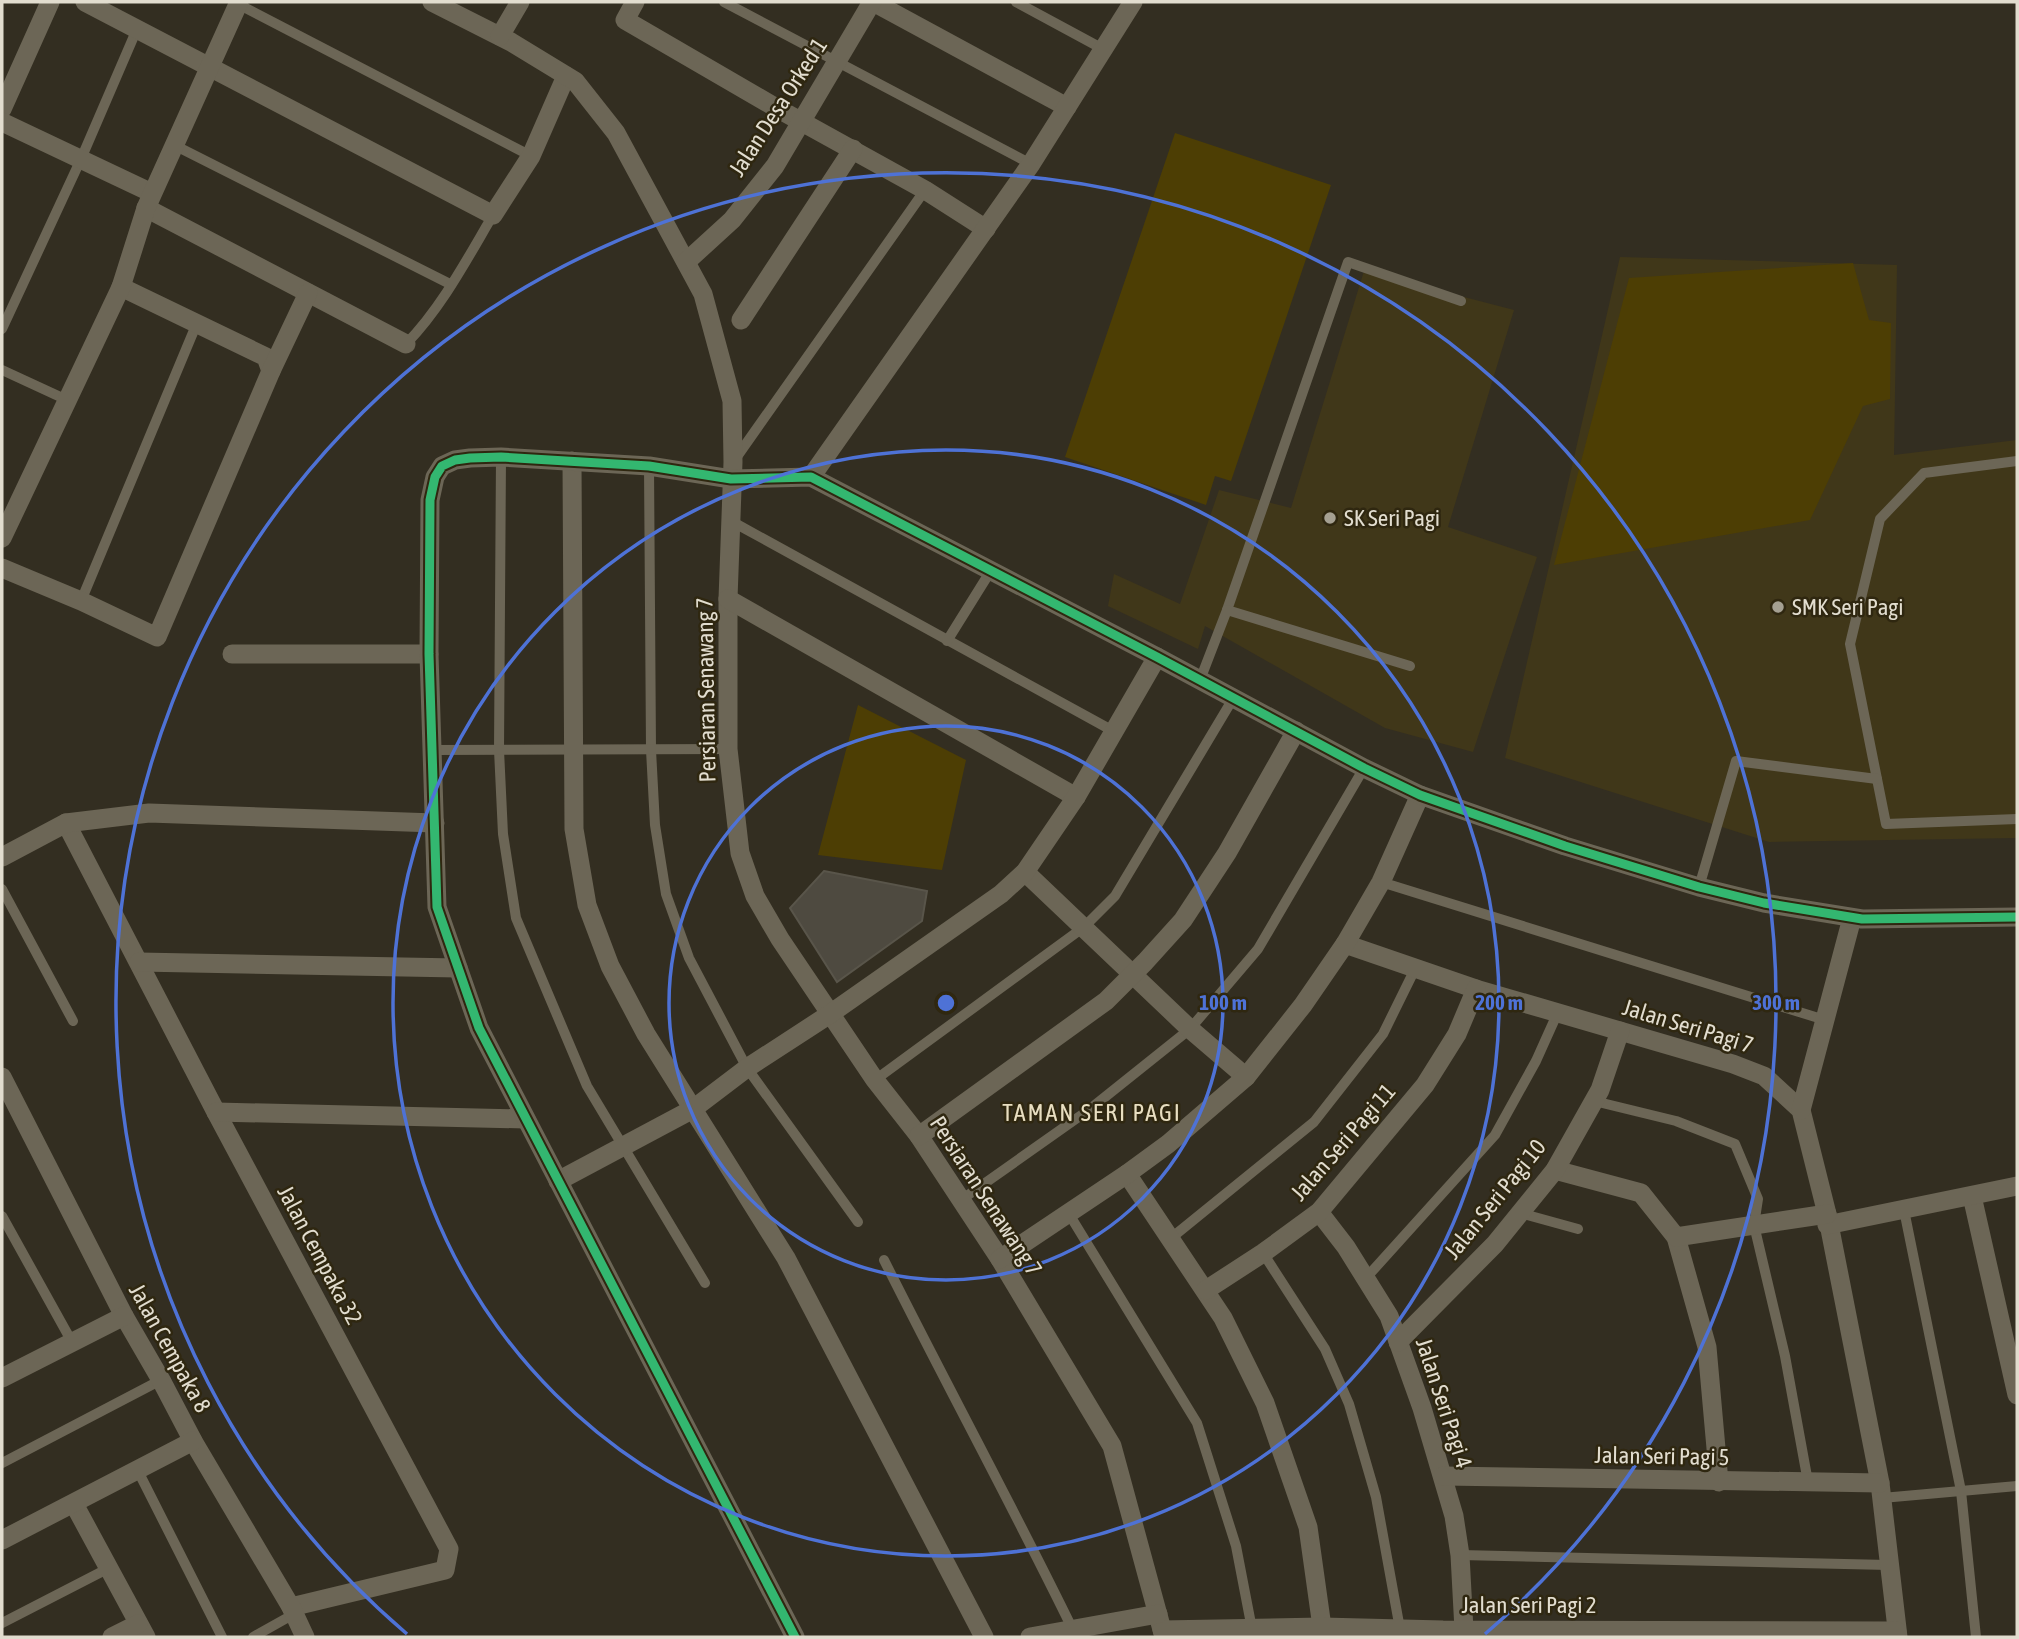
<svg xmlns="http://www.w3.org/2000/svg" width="2019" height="1639" font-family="'Asap Condensed',sans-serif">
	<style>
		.built { fill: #403719 }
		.green { fill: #4d3e04 }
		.building { fill: #4e4a40; stroke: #59554a; stroke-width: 2 }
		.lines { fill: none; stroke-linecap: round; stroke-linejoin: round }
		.lane { stroke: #6c6656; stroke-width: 10 }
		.street { stroke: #6c6656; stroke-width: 19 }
		.cycleway-casing { stroke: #2f2710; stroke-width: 13 }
		.cycleway { stroke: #33b770; stroke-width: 9 }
		.ring { fill: none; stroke: #4e72d6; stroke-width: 3.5 }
		.poi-dot { fill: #a5a092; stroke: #2f2710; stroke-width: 2.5 }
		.labels { text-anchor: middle; stroke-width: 5; stroke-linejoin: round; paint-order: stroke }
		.street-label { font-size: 23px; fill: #e2ddcf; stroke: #2f2710 }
		.poi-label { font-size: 23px; fill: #e2ddcf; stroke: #2f2710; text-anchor: start }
		.neighbourhood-label { font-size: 24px; letter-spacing: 2px; fill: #e8dec1; stroke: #2f2710 }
		.centre { fill: #4e72d6; stroke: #2f2710; stroke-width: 3.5 }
		.ring-label { font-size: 21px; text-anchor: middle; font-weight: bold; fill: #4e72d6; stroke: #2f2710; stroke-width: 5; stroke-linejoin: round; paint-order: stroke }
	</style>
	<rect width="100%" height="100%" fill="#332e21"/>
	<!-- built -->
	<g class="built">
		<path d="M1620,257L1897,265L1894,455L2017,440V838L1769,842L1505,758Z"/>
		<path d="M1364,271L1514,310L1448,527L1537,557L1473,752L1385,728L1205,626L1198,649L1108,606L1114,574L1180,604L1219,490L1291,508Z"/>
	</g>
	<!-- green -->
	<g class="green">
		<path d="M1175,133L1331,185L1231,481L1215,476L1206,505L1065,457Z"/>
		<path d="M1853,263L1869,320L1891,323L1890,399L1863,406L1810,520L1554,565L1629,278Z"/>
		<path d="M858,705L966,760L942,870L818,855Z"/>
	</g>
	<!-- building -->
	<path class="building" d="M824,871L927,891L922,921L837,982L790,908Z"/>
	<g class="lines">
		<!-- lane -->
		<g class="lane">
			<path d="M724,2L1031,164"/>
			<path d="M1016,2L1103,49"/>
			<path d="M238,4L531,156"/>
			<path d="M174,145L450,284"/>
			<path d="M2,329L81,159L137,29"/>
			<path d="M406,344C442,307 467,259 493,215"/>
			<path d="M2,370L67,400"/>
			<path d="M501,457L499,750L503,834L516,918L587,1086L705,1283"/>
			<path d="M736,458L925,190"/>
			<path d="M2017,461L1924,473L1880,519L1850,644L1886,824L2017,819"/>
			<path d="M649,466L651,750L655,825L666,894L689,958L747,1068L858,1222"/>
			<path d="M731,521L1115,732"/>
			<path d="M81,601L197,323"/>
			<path d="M947,641L990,572"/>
			<path d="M1410,666L1227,610L1348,262L1461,301"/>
			<path d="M1200,680L1227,610"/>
			<path d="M433,750L728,749"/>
			<path d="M1381,882L1825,1020"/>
			<path d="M1699,887L1736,761L1877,779"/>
			<path d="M2,889L73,1021"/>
			<path d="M875,1080L1084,927L1115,896L1234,697"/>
			<path d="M1594,1101L1676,1121L1735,1144L1758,1199L1754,1225L1785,1356L1808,1482"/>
			<path d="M961,1200L1090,1109L1190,1029L1258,949L1364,768"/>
			<path d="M1904,1210L1961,1491L1976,1637"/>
			<path d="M1520,1213L1578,1229"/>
			<path d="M1069,1214L1197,1423L1236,1546L1252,1629"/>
			<path d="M2,1216L72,1342"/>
			<path d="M1170,1239L1314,1122L1383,1034L1416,967"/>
			<path d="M1263,1253L1325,1349L1349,1404L1376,1497L1400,1629"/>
			<path d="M884,1260C946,1384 1012,1505 1073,1630"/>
			<path d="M1366,1278L1495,1135L1536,1061L1558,1012"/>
			<path d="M2,1463L161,1380"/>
			<path d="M137,1469L222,1637"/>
			<path d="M1882,1498L2017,1486"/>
			<path d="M1460,1555L1889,1565"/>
			<path d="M2,1623L109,1568"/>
			<path d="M253,1637L294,1614"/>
		</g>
		<!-- street -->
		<g class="street">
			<path d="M85,2L493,215L531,156L566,76"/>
			<path d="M432,2L511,42L575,81L616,133L703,294L732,401L733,462L728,599V749L740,853L755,896L780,939L875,1080L919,1136L1000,1259L1112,1446L1164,1637"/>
			<path d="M635,2L625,20L773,106L925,190L986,229"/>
			<path d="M873,2L1067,107"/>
			<path d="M500,36L520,2"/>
			<path d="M2,109L50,2"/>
			<path d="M2,122L152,193"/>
			<path d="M146,208L406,344"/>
			<path d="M686,262L732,220L775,166L872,2"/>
			<path d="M121,287L266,357L271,371"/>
			<path d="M741,320L853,149"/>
			<path d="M572,461L574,829L587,905L610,966L646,1034L786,1258L984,1637"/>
			<path d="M811,477L1031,164L1133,2"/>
			<path d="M2,538L121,287L146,208L239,2"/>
			<path d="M2,568L81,601L157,637L271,371L308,293"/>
			<path d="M728,599L1076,797"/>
			<path d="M232,654H429"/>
			<path d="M66,823L216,1112L449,1549L445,1570L291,1607"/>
			<path d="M2,857L66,823L149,813L435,823"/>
			<path d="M1025,872L1190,1029L1246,1077"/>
			<path d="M1345,944L1476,989L1733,1064L1764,1076L1801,1110L1827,1214L1880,1483L1898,1637"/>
			<path d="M139,962L458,968"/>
			<path d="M2,1077L124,1316L161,1380L193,1441L291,1607L305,1637"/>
			<path d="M1801,1110L1852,918"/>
			<path d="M216,1112L525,1119"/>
			<path d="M919,1136L1106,1001L1145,962L1183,920L1227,853L1296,731"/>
			<path d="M1555,1170L1641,1193L1676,1237L1707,1347L1719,1482"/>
			<path d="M1127,1174L1223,1318L1265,1403L1308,1527L1322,1627"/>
			<path d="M558,1181L693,1109L747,1068L830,1014L1001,894L1025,872L1076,797L1157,657"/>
			<path d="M1972,1196L2017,1395"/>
			<path d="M1319,1212L1346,1247L1389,1316L1422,1408L1454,1516L1460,1555L1464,1630"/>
			<path d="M1827,1225L2017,1186"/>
			<path d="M1676,1237L1827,1214"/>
			<path d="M1000,1259L1127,1174L1168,1144L1246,1077L1303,1005L1345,944L1381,882L1420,795"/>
			<path d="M1206,1290L1263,1253L1319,1212L1425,1085L1457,1034L1476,989"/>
			<path d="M1398,1342L1495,1244L1555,1170L1600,1090L1620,1031"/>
			<path d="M2,1378L124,1316"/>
			<path d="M1443,1476L1880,1483"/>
			<path d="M74,1504L146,1637"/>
			<path d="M2,1540L193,1441"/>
			<path d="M1162,1630L1322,1627L1443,1630L1897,1631"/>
			<path d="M112,1637L138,1624"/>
			<path d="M795,1637L479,1028L437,907L429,654L430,500L435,477L442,466L455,460L470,458L501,457L649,466L731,479L811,477L1157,657L1364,768L1420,795L1565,846L1699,887L1764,903L1862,919L2017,917"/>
			<path d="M1030,1637L1158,1614"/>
		</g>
		<!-- cycleway casing -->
		<g class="cycleway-casing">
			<path id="cycleway" d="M795,1637L479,1028L437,907L429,654L430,500L435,477L442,466L455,460L470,458L501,457L649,466L731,479L811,477L1157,657L1364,768L1420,795L1565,846L1699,887L1764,903L1862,919L2017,917"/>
		</g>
		<!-- cycleway -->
		<use href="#cycleway" class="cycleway"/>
	</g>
	<!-- distance rings -->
	<g class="ring">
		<circle cx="946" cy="1003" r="277"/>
		<circle cx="946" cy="1003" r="553"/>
		<path d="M407 1634A830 830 0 1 1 1485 1634"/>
	</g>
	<!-- markers -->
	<g class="poi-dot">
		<circle cx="1330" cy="518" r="7"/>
		<circle cx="1778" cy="607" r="7"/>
	</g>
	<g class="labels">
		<!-- street labels -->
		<g class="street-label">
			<text transform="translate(778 107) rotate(-57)" y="8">Jalan Desa Orked 1</text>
			<text transform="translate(706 690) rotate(-91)" y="8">Persiaran Senawang 7</text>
			<text transform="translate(1688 1026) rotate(17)" y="8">Jalan Seri Pagi 7</text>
			<text transform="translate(1343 1142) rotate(-49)" y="8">Jalan Seri Pagi 11</text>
			<text transform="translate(986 1196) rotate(57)" y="8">Persiaran Senawang 7</text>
			<text transform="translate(1495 1199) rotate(-51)" y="8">Jalan Seri Pagi 10</text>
			<text transform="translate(320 1255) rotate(62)" y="8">Jalan Cempaka 32</text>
			<text transform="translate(170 1348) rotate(61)" y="8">Jalan Cempaka 8</text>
			<text transform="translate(1444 1403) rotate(72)" y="8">Jalan Seri Pagi 4</text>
			<text transform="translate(1662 1456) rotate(1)" y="8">Jalan Seri Pagi 5</text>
			<text x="1529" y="1613">Jalan Seri Pagi 2</text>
		</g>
		<!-- poi labels -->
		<g class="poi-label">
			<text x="1344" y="526">SK Seri Pagi</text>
			<text x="1792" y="615">SMK Seri Pagi</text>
		</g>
		<!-- neighbourhood labels -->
		<g class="neighbourhood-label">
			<text x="1092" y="1121">TAMAN SERI PAGI</text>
		</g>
	</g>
	<circle cx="946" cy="1003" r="10" class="centre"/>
	<g class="ring-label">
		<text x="1223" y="1010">100 m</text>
		<text x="1499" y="1010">200 m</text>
		<text x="1776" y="1010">300 m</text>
	</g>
	<!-- border -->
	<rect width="2019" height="1639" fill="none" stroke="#e2ddcf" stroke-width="7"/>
</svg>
